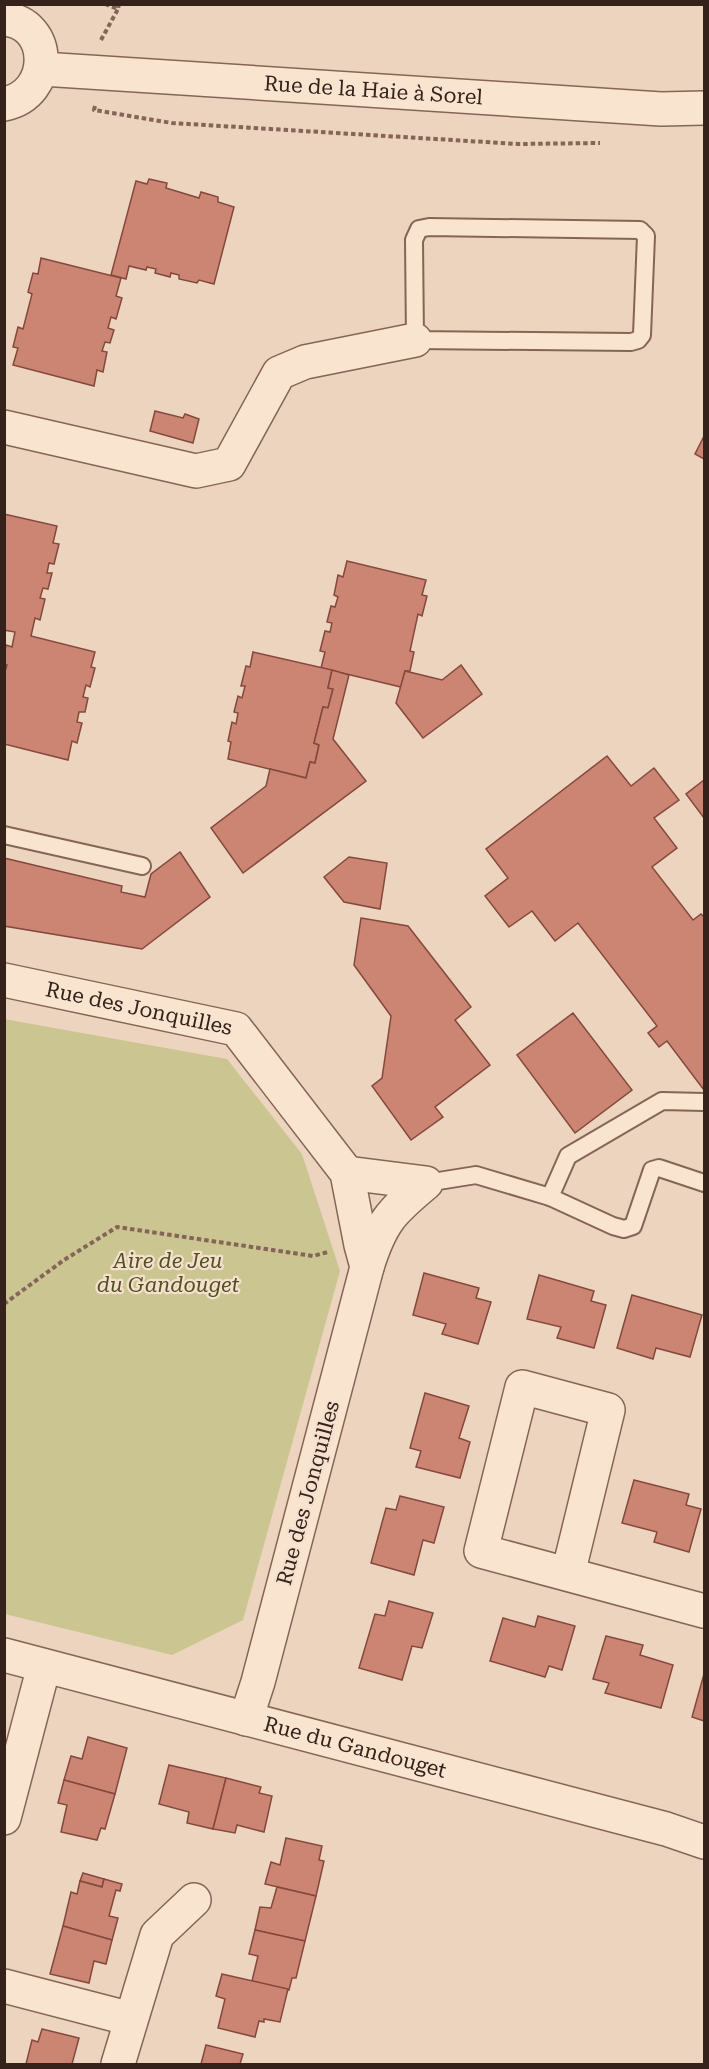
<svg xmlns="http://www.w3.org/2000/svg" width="709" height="2069" font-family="'Roboto Serif',serif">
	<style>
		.green { fill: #cbc592 }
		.building { fill: #cc8473; stroke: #84493d; stroke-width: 1.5 }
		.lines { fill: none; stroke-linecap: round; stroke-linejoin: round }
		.lane-casing { stroke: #856557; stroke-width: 20 }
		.street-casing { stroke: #856557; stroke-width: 36 }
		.path { stroke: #856557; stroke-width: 4; stroke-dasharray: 4.5 3; stroke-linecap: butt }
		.lane { stroke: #f9e4d0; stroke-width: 16 }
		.street { stroke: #f9e4d0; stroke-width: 33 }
		.labels { text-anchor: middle; stroke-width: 4.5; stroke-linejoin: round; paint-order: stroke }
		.street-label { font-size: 21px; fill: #35221b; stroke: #f5e0cd }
		.park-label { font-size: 21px; font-style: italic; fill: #505122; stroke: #f5e0cd }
	</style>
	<rect width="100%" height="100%" fill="#edd4be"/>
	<!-- green -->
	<path class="green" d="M4,1019L227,1059L302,1154L340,1271L243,1620L172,1655L5,1614Z"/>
	<!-- building -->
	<g class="building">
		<path d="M149,179L167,183L166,188L199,198L201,192L218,197V202L234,207L214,284L199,280L197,283L179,279V275L171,273L170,277L155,273L156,269L147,267L146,270L129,266L126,279L111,275L136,181L147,184Z"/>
		<path d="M41,258L121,278L116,296L122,298L116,319L111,317L108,328L114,330L110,343L105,342L102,351L107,352L103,372L97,370L94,386L13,365L18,348L13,347L18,327L23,329L32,294L28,292L33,273L38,274Z"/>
		<path d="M155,411L183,418L185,414L199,419L193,443L150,431Z"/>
		<path d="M704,436V459L695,454Z"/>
		<path d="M4,514L57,526L53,543L59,544L54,564L49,563L47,573H52L48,589L43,588L40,598L45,599L40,620L35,618L31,636L95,652L91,667L95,668L90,687L86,685L83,697L88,698L85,712H79L77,722L82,723L77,743L72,741L68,760L4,744V675L7,665H4V654L6,645L12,647L15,632L4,630Z"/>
		<path d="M347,561L426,580L422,595L427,596L422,616L418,614L410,651L414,652L410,671H405L401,687L321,668L325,652L320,651L325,631L330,632L332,623L327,622L331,606L335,607L338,597L334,595L338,575L343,577Z"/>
		<path d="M253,652L332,670L328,688L333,689L328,708L323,707L314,743L319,745L315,763L310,762L306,778L228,759L231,742L228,741L232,722L236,724L238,713L234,712L238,696L242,698L245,686H241L246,666L250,667Z"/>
		<path d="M461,665L482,694L423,738L396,703L405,671L442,680Z"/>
		<path d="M332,670L349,675L333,739L366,781L243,873L211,828L266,786L270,769L306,778L310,762L315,763L319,745L314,743L323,707L328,708L333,689L328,688Z"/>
		<path d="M607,756L631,786L654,768L679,800L654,818L677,848L652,867L693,920L701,914L704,917V1090L667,1041L659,1047L648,1033L657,1026L578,923L555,941L532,911L509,927L485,896L508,878L486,849Z"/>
		<path d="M704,780V818L686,794Z"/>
		<path d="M180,852L210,897L142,949L4,926V858L122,886L121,892L145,897L151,874Z"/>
		<path d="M349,857L387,863L380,909L344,902L324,877Z"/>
		<path d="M361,918L408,926L471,1007L455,1020L490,1065L435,1107L443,1117L411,1140L372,1086L382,1078L391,1016L354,965Z"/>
		<path d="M573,1013L632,1090L575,1133L517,1055Z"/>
		<path d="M424,1273L479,1288L476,1298L491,1302L478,1344L442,1334L446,1324L413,1315Z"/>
		<path d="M539,1275L594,1291L591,1301L606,1305L594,1348L557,1338L561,1327L527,1319Z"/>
		<path d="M632,1295L702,1315L690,1357L656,1348L653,1359L617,1348Z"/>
		<path d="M425,1393L469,1406L459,1438L470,1442L460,1478L416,1467L421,1451L410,1448Z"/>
		<path d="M634,1480L689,1494L686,1505L701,1509L689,1552L654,1542L657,1532L622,1523Z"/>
		<path d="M400,1496L444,1507L434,1543L423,1540L414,1575L371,1563L386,1508L396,1510Z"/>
		<path d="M389,1601L433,1613L422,1648L412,1646L402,1680L359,1668L375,1614L385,1616Z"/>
		<path d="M538,1616L575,1626L562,1670L549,1666L545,1677L490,1661L503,1618L535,1627Z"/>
		<path d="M606,1636L643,1645L640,1655L673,1665L661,1708L605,1693L609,1683L593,1679Z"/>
		<path d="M704,1674V1721L692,1717Z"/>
		<path d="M88,1737L127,1748L115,1794L64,1780L71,1756L82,1759Z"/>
		<path d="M169,1765L226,1778L213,1829L187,1823L189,1812L159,1804Z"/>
		<path d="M226,1778L261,1787L259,1793L272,1796L264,1832L237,1825L235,1833L213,1829Z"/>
		<path d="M64,1780L115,1794L105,1829L101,1828L97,1840L61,1832L67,1805L58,1803Z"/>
		<path d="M286,1838L322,1846L319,1860L324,1861L316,1896L265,1884L271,1862L280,1865Z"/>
		<path d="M83,1873L104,1879L102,1887L80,1881Z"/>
		<path d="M104,1879L122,1884L120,1891L116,1890L109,1916L118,1918L112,1940L63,1926L71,1892L77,1894L80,1881L102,1887Z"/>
		<path d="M277,1887L316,1896L305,1941L255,1930L260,1907L271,1908Z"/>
		<path d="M63,1926L112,1940L106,1964L94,1961L89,1983L50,1974Z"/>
		<path d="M255,1930L305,1941L296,1978H292L289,1990L252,1981L258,1956L249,1954Z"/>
		<path d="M222,1974L288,1989L280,2022L264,2019V2022L259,2021L255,2037L218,2028L225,1999L216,1996Z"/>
		<path d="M42,2029L79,2038L72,2064H26L32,2040L38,2042Z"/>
		<path d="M206,2045L243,2054L240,2064H201Z"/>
	</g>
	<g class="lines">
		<!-- lane casing -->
		<g class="lane-casing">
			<g id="lane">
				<path d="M429,227L640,230L646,236L642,335L638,340L631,342L415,340L414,240L419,229Z"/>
				<path d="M4,835L142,866"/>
				<path d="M426,1183L476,1175L550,1197L613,1226L624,1229L633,1226L652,1170L659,1168L704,1183"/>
				<path d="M550,1197L568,1156L662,1101L704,1102"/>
			</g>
		</g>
		<!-- street casing -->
		<g class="street-casing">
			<g id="street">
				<path d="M4,19C52,22 55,94 4,104"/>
				<path id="s1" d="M42,69L661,109L704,108"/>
				<path d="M4,427L196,471L229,464L279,373L305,362L415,340"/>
				<path id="s2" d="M4,980L236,1029L347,1173L361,1245L367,1267L258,1682L246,1719"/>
				<path d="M347,1173L426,1183C391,1212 381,1222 367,1267"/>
				<path d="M568,1574L608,1410L522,1387L481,1551L704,1611"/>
				<path id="s3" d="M4,1655L666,1829L704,1842"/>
				<path d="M4,1818L44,1666"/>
				<path d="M4,1986L131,2019"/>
				<path d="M118,2064L157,1935L194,1900"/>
			</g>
		</g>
		<!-- path -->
		<g class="path">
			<path d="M105,4L118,9L119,4"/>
			<path d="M101,40L118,9"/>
			<path d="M95,106L94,110L172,123L518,144L600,143"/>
			<path d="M4,1304L64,1260L117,1227L313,1256L328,1252"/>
		</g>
		<!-- lane -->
		<use href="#lane" class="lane"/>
		<!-- street -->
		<use href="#street" class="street"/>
	</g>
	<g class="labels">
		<!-- street labels -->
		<g class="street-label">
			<text dy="7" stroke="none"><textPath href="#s1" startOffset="332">Rue de la Haie à Sorel</textPath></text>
			<text dy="7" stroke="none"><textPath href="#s2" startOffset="138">Rue des Jonquilles</textPath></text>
			<text transform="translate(308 1493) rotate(-75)" y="7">Rue des Jonquilles</text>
			<text dy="7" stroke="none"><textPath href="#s3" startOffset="363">Rue du Gandouget</textPath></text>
		</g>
		<!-- park labels -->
		<g class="park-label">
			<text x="168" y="1268">Aire de Jeu<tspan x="168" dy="24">du Gandouget</tspan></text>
		</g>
	</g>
	<!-- border -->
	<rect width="709" height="2069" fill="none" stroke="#35221b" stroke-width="12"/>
</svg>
